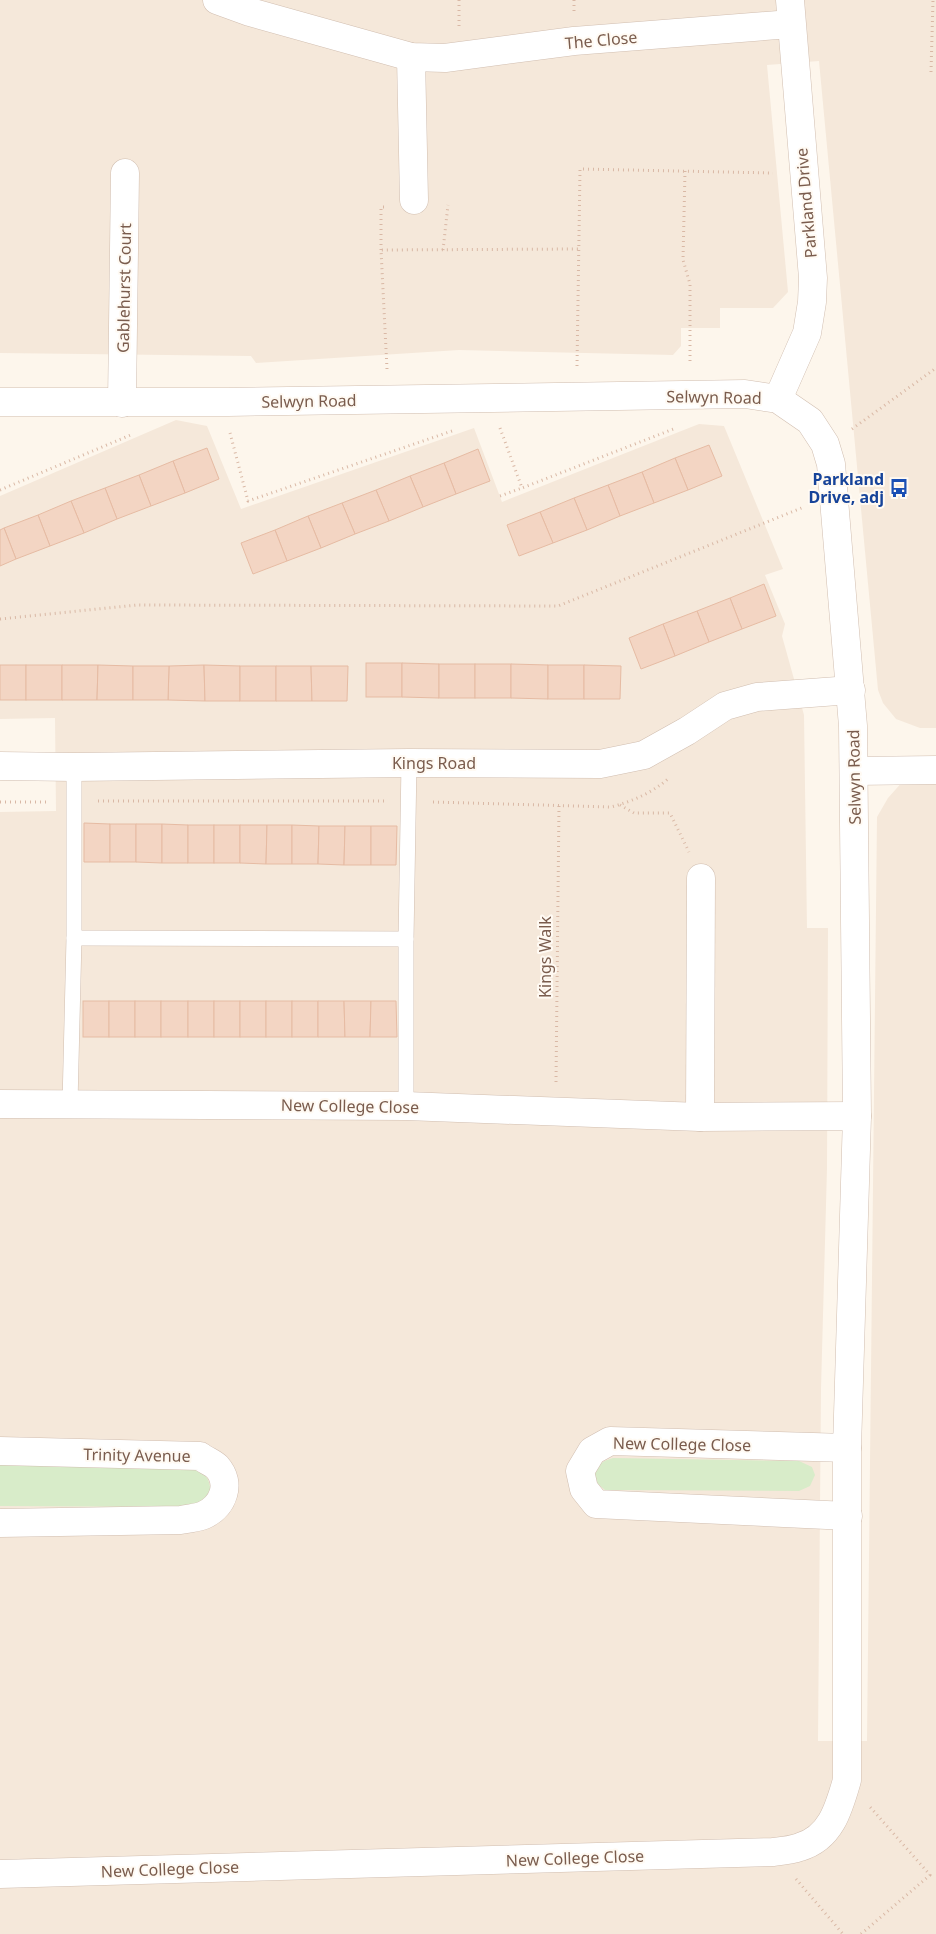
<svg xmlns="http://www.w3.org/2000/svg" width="936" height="1934" font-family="'Noto Sans',sans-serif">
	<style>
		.residential { fill: #f5e8da }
		.green { fill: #d8ecc9 }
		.building { fill: #f3d5c3; stroke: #e6bba3 }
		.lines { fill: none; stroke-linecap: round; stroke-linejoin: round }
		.lane-casing { stroke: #d1beb0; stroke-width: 16 }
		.street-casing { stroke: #d1beb0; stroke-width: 29 }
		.path { stroke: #d9b8a5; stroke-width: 3; stroke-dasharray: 1 4; stroke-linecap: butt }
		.lane { stroke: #fff; stroke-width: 15 }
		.street { stroke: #fff; stroke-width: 28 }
		.labels { text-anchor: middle; stroke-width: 4; stroke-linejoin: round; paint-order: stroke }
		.street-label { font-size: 16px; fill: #7a5c4d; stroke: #fffaf3 }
		.transit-label { font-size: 16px; font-weight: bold; fill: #164399; stroke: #fffaf3; text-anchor: end }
	</style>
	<rect width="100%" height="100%" fill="#fdf6ec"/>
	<!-- residential -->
	<g class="residential">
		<path d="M0,0H936V728H920L896,719L883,703L878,690L819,61L767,65L788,292L773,308H720V328H681V346L673,355L459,350L256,363L251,356L0,353Z"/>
		<path d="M176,420L207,426L241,509L474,428L502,502L699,424L724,426L783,569L765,575L785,624L782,636L804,715L807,928H828L827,1168L821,1389L818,1741H867L877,817L888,798L904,780L936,777V1934H0V812L56,811L55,718L0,719V496Z"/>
	</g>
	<!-- green -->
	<g class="green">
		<path d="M613,1458L799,1461L812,1467L815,1475L810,1486L799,1491L605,1490L598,1484L593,1474C597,1464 603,1461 613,1458Z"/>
		<path d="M0,1464L194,1468C207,1473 209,1479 211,1493L199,1507L0,1506Z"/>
	</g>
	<!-- building -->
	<g class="building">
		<path d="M709,445L722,476L688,490L675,458Z"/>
		<path d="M207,448L219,479L185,493L173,461Z"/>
		<path d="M478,449L490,481L456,494L444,463Z"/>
		<path d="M675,458L688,490L654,503L642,472Z"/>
		<path d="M173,461L185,493L151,506L139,475Z"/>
		<path d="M444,463L456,494L423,507L410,476Z"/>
		<path d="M642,472L654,503L620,516L608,485Z"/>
		<path d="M139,475L151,506L117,519L105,488Z"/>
		<path d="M410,476L423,507L389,521L376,490Z"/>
		<path d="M608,485L620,516L587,530L574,498Z"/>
		<path d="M105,488L117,519L84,533L71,501Z"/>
		<path d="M376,490L389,521L355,534L342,503Z"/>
		<path d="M574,498L587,530L553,543L540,512Z"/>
		<path d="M71,501L84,533L50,546L38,515Z"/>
		<path d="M342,503L355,534L321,548L308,516Z"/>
		<path d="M540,512L553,543L519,556L507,525Z"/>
		<path d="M38,515L50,546L16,559L4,528Z"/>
		<path d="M308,516L321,548L287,561L275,530Z"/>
		<path d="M4,528L16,559L0,566V530Z"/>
		<path d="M275,530L287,561L253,574L241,543Z"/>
		<path d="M764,584L776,616L742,629L730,598Z"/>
		<path d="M730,598L742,629L709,642L697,611Z"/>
		<path d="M697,611L709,642L675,656L663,624Z"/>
		<path d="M663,624L675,656L641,669L629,638Z"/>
		<rect x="366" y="663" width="36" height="34"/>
		<path d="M402,663L439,664V698L402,697Z"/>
		<rect x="439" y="664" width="36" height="34"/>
		<rect x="475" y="664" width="36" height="34"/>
		<path d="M511,664L548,665V699L511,698Z"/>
		<rect x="0" y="665" width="26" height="35"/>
		<rect x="26" y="665" width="36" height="35"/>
		<path d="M62,665H98L97,700H62Z"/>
		<path d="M98,665L133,666V700H97Z"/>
		<path d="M204,665L205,701L168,700L169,666Z"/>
		<path d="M204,665L240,666V701H205Z"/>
		<rect x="548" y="665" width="36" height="34"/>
		<path d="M584,665L621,666L620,699H584Z"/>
		<path d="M133,666H169L168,700H133Z"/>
		<rect x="240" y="666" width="36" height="35"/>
		<path d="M276,666H311L312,701H276Z"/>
		<path d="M311,666H348L347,701H312Z"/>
		<path d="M84,823L110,824V862H84Z"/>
		<rect x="110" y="824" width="26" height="38"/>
		<path d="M136,824H162V863L136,862Z"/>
		<path d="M162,824L188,825V863H162Z"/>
		<rect x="188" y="825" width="26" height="38"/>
		<rect x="214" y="825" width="26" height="38"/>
		<path d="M240,825H267L266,864L240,863Z"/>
		<path d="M267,825H292V864H266Z"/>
		<path d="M292,825L319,826L318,864H292Z"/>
		<path d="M319,826H345L344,865L318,864Z"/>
		<path d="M345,826H371V865H344Z"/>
		<path d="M371,826H397L396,865H371Z"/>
		<rect x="83" y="1001" width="26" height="36"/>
		<rect x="109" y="1001" width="26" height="36"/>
		<rect x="135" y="1001" width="26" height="36"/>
		<rect x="161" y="1001" width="27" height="36"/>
		<rect x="188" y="1001" width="26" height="36"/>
		<rect x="214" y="1001" width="26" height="36"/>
		<rect x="240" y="1001" width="26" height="36"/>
		<rect x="266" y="1001" width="26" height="36"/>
		<rect x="292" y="1001" width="26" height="36"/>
		<path d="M318,1001H344L345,1037H318Z"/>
		<path d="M344,1001H371L370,1037H345Z"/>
		<path d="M371,1001H396L397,1037H370Z"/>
	</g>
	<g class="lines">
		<!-- lane casing -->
		<g class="lane-casing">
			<g id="lane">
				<path d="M74,938L406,939"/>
				<path d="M70,1104L74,938V767"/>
				<path d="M406,1106V939L409,763"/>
			</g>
		</g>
		<!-- street casing -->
		<g class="street-casing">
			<g id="street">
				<path d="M217,0L250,12L411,57L445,58L574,41L791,24"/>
				<path d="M411,57L414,200"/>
				<path d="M778,399L807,333L812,302L813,278L790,0"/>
				<path d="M0,402H228L745,394L778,399L810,421L825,444L831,464L853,726L857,1116"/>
				<path d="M122,403L125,173"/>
				<path d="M0,766L74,767L409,763L600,764L644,755L687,731L725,706L757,697L851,690"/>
				<path d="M854,771L936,770"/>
				<path d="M0,1104L406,1106L700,1117L857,1116L847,1448V1780C839,1808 831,1838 800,1847C792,1850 782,1851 773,1852L0,1874"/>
				<path d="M700,1117L701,878"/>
				<path d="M847,1448L610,1441L592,1451L580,1471L584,1489L596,1504L848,1516"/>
				<path d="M0,1451L200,1456C205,1460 213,1463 217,1467C232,1484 223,1506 204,1515C198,1518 189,1518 181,1520L0,1523"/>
			</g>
		</g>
		<!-- path -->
		<g class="path">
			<path d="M574,11V0"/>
			<path d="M459,26V0"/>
			<path d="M931,72L933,0"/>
			<path d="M685,171L683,260L690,284V365"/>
			<path d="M381,250V207H385"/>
			<path d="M443,250L448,205"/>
			<path d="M577,366L580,169L773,173"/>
			<path d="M387,369L381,250L579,249"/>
			<path d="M500,428L522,488L676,428"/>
			<path d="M852,429L936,368"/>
			<path d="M230,433L248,501L452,431"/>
			<path d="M0,490L133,434"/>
			<path d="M500,496L522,488"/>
			<path d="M0,619L137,605L558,606L804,507"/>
			<path d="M98,801H384"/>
			<path d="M0,802H49"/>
			<path d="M433,802L611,807C633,801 652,793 669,778"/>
			<path d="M620,805L634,813H670L689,852"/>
			<path d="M556,1082L559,804"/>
			<path d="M796,1879L843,1934"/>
			<path d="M861,1934L930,1875L870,1807"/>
		</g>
		<!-- lane -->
		<use href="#lane" class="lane"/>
		<!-- street -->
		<use href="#street" class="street"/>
	</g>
	<!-- icons -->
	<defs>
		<g id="bus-bare" transform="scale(1.5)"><path d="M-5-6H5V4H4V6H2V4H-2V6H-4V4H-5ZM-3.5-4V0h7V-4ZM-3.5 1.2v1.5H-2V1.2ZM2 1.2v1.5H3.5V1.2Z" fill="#1a4fb4" stroke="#fffaf3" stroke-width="2.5" paint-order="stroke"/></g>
	</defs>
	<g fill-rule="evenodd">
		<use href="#bus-bare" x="899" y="488"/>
	</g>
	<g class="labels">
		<!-- street labels -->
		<g class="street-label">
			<text transform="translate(601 40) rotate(-5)" y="6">The Close</text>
			<text transform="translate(806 203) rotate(-95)" y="6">Parkland Drive</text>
			<text transform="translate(124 288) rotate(-89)" y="6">Gablehurst Court</text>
			<text transform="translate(714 397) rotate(1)" y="6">Selwyn Road</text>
			<text transform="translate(309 401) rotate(-1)" y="6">Selwyn Road</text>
			<text x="434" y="769">Kings Road</text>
			<text transform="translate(854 777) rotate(-91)" y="6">Selwyn Road</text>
			<text transform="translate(545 957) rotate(-90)" y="6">Kings Walk</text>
			<text transform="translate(350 1106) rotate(1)" y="6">New College Close</text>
			<text transform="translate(682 1444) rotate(1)" y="6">New College Close</text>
			<text transform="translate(137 1455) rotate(1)" y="6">Trinity Avenue</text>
			<text transform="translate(575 1858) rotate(-2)" y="6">New College Close</text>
			<text transform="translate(170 1869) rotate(-2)" y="6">New College Close</text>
		</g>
		<!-- transit labels -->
		<g class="transit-label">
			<text x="884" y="485">Parkland<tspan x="884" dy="18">Drive, adj</tspan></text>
		</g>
	</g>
</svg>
